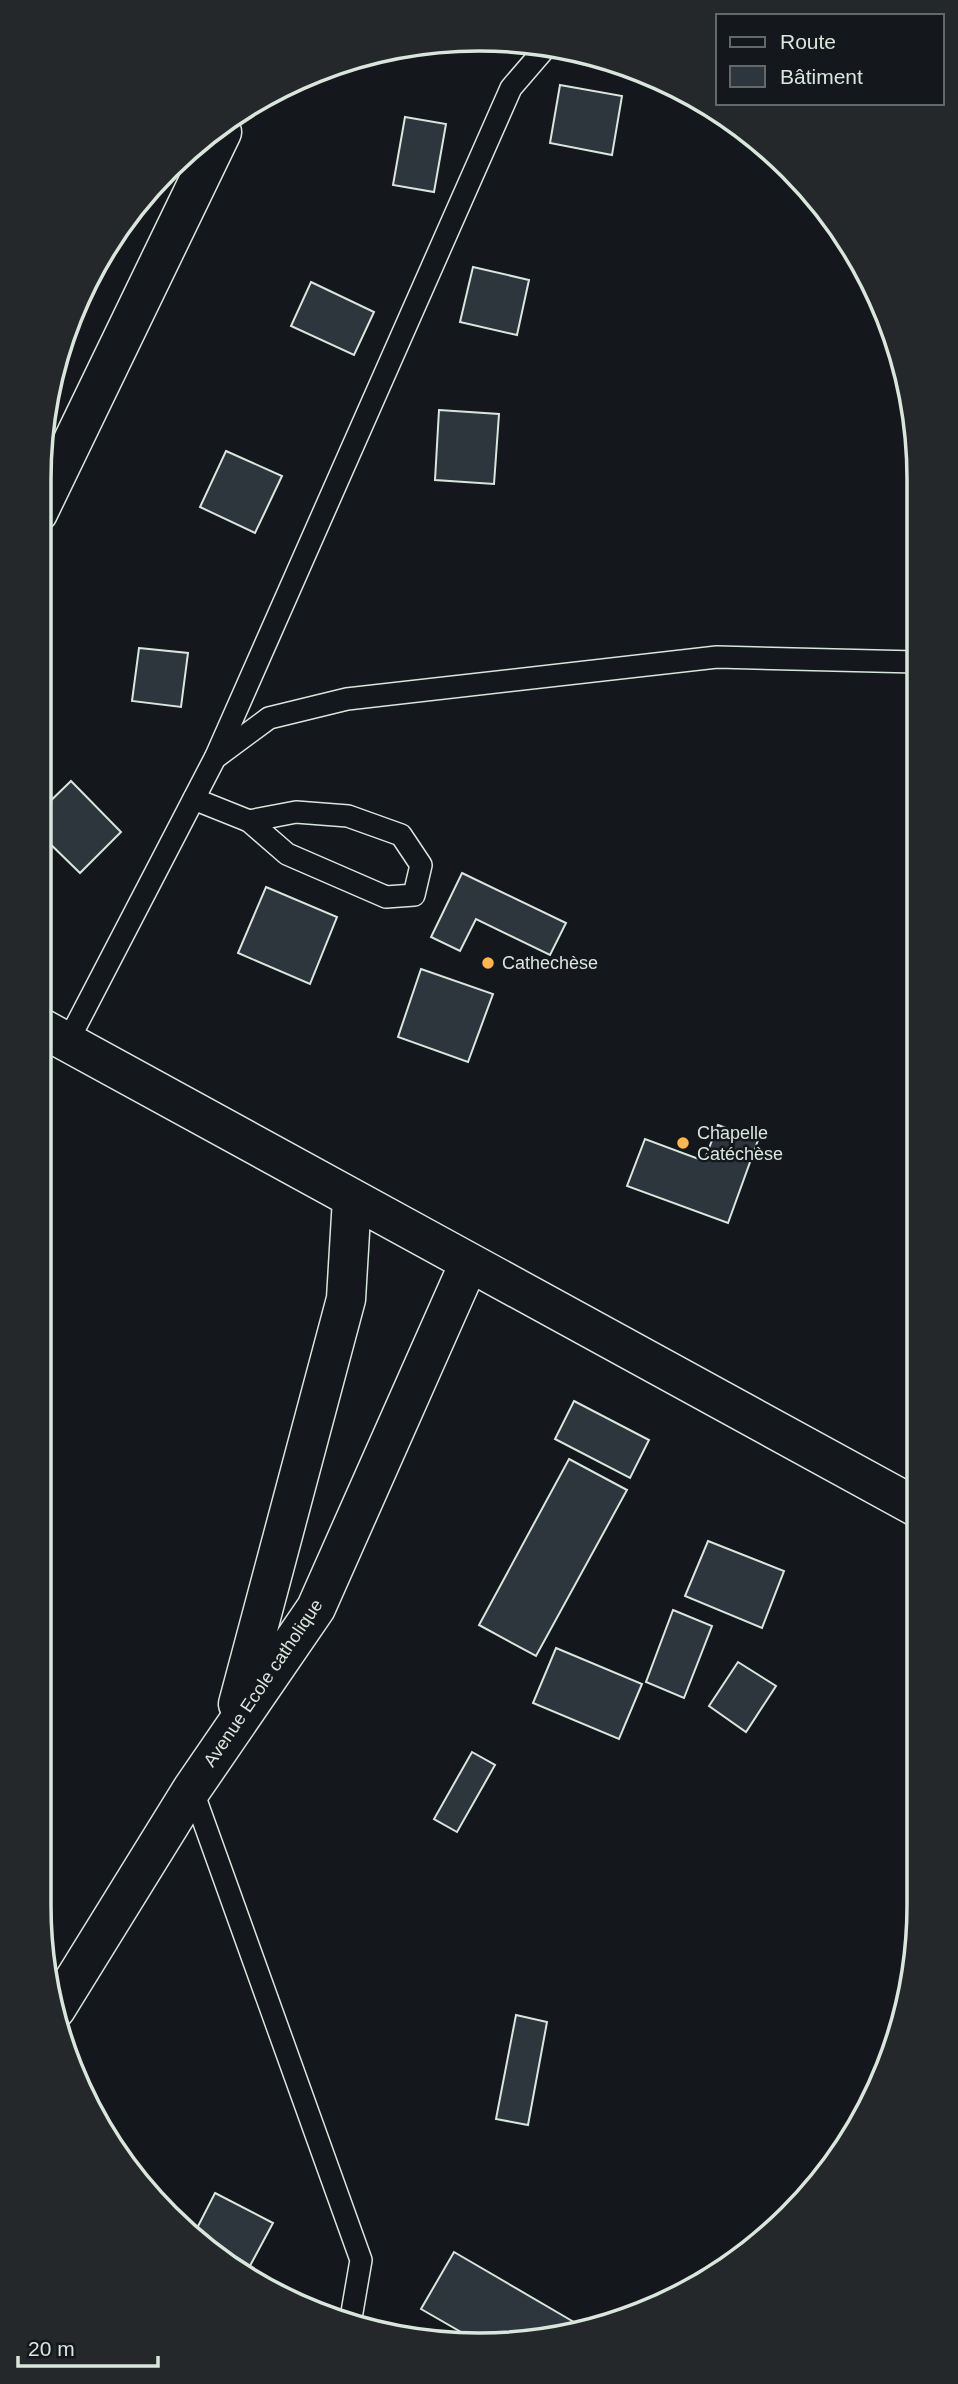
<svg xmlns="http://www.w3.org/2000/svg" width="958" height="2384" font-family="Helvetica,sans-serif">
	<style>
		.building { fill: #2c363c; stroke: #d8e6dc; stroke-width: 2 }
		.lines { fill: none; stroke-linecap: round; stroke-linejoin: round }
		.service-casing { stroke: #d8e6dc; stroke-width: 24 }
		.minor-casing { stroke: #d8e6dc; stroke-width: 41 }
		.tertiary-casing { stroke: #d8e6dc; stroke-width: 41 }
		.service { stroke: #14181c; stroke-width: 21 }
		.minor { stroke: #14181c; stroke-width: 38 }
		.tertiary { stroke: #14181c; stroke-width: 38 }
		.poi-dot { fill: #ffb74d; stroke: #14181c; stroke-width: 2.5 }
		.labels { text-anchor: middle; stroke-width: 5; stroke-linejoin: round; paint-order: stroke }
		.poi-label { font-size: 18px; fill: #d8e6dc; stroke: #14181c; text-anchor: start }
		.street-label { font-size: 18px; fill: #d8e6dc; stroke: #14181c }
		.rim { fill: none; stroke: #d8e6dc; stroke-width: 3.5 }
	</style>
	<rect width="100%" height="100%" fill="#14181c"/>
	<!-- building -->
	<g class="building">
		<path d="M560,85L622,96L612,155L550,143Z"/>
		<path d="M405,117L446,124L434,192L393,185Z"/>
		<path d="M473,267L529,280L517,335L460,322Z"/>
		<path d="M311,282L374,312L354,355L291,326Z"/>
		<path d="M439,410L499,414L494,484L435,480Z"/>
		<path d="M226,451L282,476L255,533L200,507Z"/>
		<path d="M139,648L188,653L181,707L132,701Z"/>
		<path d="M71,781L121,832L80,873L38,832V813Z"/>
		<path d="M462,873L566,923L550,955L476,919L460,951L431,937Z"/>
		<path d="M266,887L337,917L310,984L238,953Z"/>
		<path d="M421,969L493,994L468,1062L398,1037Z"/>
		<path d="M718,1125L758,1140L728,1223L627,1186L645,1139L704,1161Z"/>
		<path d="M574,1401L649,1440L630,1478L555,1439Z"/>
		<path d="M569,1459L627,1490L536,1656L479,1625Z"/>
		<path d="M708,1541L784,1571L762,1628L685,1596Z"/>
		<path d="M673,1610L712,1626L684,1698L646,1682Z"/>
		<path d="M556,1648L642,1684L619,1739L533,1703Z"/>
		<path d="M738,1662L776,1686L746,1732L709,1706Z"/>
		<path d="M472,1752L495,1765L457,1832L434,1819Z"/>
		<path d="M516,2015L547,2022L528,2125L496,2119Z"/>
		<path d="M215,2193L273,2223L245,2275L194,2234Z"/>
		<path d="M454,2252L579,2325L573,2334L565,2337L475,2340L421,2309Z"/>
	</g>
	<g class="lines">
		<!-- service casing -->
		<g class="service-casing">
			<g id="service">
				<path d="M216,756L511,88L542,52"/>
				<path d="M194,799L249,821"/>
				<path d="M296,812L348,816L401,835L421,865L414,895L386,897L287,854L249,821Z"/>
				<path d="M67,1043L215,758L269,718L347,699L717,657L916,662"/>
				<path d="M192,1789L361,2260L351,2318"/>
			</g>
		</g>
		<!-- minor casing -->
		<g class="minor-casing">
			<g id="minor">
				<path d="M238,1704L346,1299L352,1199"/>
				<path d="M56,2009L192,1789L316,1608L469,1263"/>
			</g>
		</g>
		<!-- tertiary casing -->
		<g class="tertiary-casing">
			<g id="tertiary">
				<path d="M38,513L222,132"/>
				<path d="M38,1026L918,1508"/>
			</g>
		</g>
		<!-- service -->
		<use href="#service" class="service"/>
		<!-- minor -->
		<use href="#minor" class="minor"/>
		<!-- tertiary -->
		<use href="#tertiary" class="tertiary"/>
	</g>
	<!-- markers -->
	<g class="poi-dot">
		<circle cx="488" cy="963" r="7"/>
		<circle cx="683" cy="1143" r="7"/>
	</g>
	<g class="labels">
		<!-- poi labels -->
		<g class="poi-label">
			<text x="502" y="969">Cathechèse</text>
			<text x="697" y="1139">Chapelle<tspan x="697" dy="21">Catéchèse</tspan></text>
		</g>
		<!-- street labels -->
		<g class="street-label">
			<text transform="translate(263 1683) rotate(-56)" y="6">Avenue Ecole catholique</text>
		</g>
	</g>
	<!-- crop -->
	<path d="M0 0H958V2384H0ZM479 51H479A428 428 0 0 1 907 479V1905A428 428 0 0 1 479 2333H479A428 428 0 0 1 51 1905V479A428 428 0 0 1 479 51Z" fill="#24282b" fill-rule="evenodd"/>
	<path class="rim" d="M479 51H479A428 428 0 0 1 907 479V1905A428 428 0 0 1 479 2333H479A428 428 0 0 1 51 1905V479A428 428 0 0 1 479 51Z"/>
	<!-- legend -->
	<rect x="716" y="14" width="228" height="91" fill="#14181c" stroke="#626a69" stroke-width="2"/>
	<rect x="730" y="37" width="35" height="10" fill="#14181c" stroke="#626a69" stroke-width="2"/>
	<text x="780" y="49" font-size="21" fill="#d8e6dc">Route</text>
	<rect x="730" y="66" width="35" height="21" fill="#2c363c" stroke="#626a69" stroke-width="2"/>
	<text x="780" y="84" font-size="21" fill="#d8e6dc">Bâtiment</text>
	<!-- scale -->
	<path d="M18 2356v10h140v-10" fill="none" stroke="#d8e6dc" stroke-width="3.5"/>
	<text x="28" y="2356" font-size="21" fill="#d8e6dc" stroke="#14181c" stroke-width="5" paint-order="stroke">20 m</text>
</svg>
